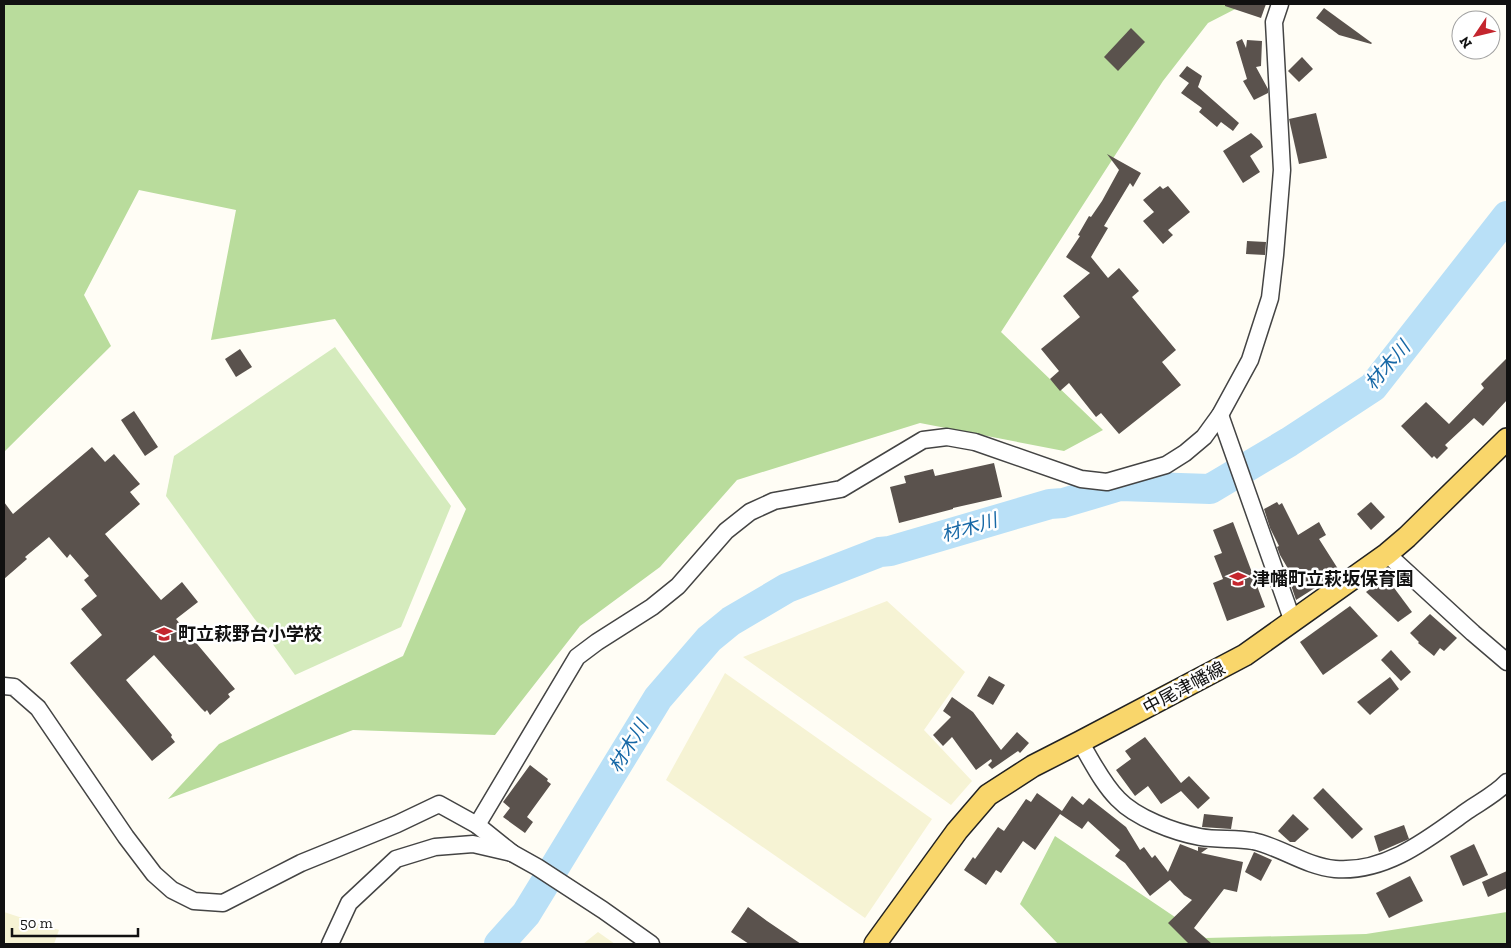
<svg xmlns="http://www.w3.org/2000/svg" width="1511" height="948" font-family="'Zilla Slab','Noto Sans JP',serif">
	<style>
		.farmland { fill: #f6f3d4 }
		.green { fill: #d5ebbd }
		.forest { fill: #b9dc9c }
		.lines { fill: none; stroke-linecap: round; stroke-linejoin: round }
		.river { stroke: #b9e0f7; stroke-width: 30 }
		.building { fill: #5a524d }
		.minor-casing { stroke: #444; stroke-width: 19 }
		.major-casing { stroke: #222; stroke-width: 24 }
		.minor { stroke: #fff; stroke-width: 16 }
		.major { stroke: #f9d66b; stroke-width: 21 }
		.labels { text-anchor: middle; stroke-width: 5; stroke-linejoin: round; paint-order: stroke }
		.poi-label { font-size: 18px; font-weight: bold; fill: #111; stroke: #fff; text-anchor: start }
		.street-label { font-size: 18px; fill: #111; stroke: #fff }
		.water-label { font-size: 19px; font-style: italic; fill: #1768a6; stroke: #fff }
	</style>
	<rect width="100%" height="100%" fill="#fffdf5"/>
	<!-- farmland -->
	<g class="farmland">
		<path d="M887,601L965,672L924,730L972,781L951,805L743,657Z"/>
		<path d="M725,673L932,819L865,918L666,780Z"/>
		<path d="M4,912L59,930L54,944H4Z"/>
		<path d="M598,932L615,944H583Z"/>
	</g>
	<!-- green -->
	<path class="green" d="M335,347L451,506L401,627L295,675L166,496L174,456Z"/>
	<!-- forest -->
	<g class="forest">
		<path d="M4,4H1245L1208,23L1163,81L1001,332L1103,430L1064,451L920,423L737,480L660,567L580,626L495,735L353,730L168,799L219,744L403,656L466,509L335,319L211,340L236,210L139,190L84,295L111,346L4,452Z"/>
		<path d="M1055,836L1206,938L1366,934L1507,912V944H1058L1020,904Z"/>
	</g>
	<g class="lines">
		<!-- river -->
		<path class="river" d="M499,944L526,914L658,698L709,639L731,621L787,588L880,552L890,551L1050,504L1063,503L1120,486L1210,489L1289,442L1373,387L1507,216"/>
	</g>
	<!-- building -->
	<g class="building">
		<path d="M1225,4H1266L1261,18L1225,6Z"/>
		<path d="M1324,8L1372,43L1371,44L1339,35L1316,18Z"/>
		<path d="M1131,28L1145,42L1118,71L1104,57Z"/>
		<path d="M1242,39L1246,48L1247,40L1262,41L1261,66L1256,67L1268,89V93L1254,100L1243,81L1247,79L1236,42Z"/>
		<path d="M1302,57L1313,69L1299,82L1288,71Z"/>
		<path d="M1187,66L1202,76L1198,87L1239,123L1233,131L1221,122L1217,127L1199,112L1202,108L1181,93L1189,83L1179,76Z"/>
		<path d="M1316,113L1327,158L1299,164L1289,119Z"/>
		<path d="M1251,133L1260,141L1263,147L1250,156L1260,172L1243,183L1223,151Z"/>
		<path d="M1107,154L1141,173L1133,187L1130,183L1104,226L1108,228L1091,257L1108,278L1119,268L1139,291L1132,297L1176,350L1162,362L1181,385L1119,434L1101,413L1096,417L1069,383L1060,391L1050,379L1059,371L1041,349L1080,317L1063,296L1090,273L1066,257L1080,236L1078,235L1089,216L1091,217L1102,201L1119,170Z"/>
		<path d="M1160,186L1163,189L1168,186L1190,212L1168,230L1173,235L1163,244L1143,221L1154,212L1143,200Z"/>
		<path d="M1247,241L1266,242L1265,255L1246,254Z"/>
		<path d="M240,349L252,367L236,377L225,359Z"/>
		<path d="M1507,358V400L1483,426L1474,418L1445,445L1448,448L1437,459L1434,456L1432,458L1401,426L1426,402L1449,424L1484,388L1481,384Z"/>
		<path d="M134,411L158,447L145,456L121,420Z"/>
		<path d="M92,447L105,462L114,454L140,484L130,492L140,504L105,534L161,600L182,582L198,602L176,619L235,689L228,694L230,697L210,715L207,710L205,712L201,708L154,655L126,680L172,735L171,737L175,742L152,761L70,663L102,635L81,609L97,596L84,580L89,576L70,554L67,558L49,537L25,557L27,559L4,579V502L13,514Z"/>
		<path d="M994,463L1002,497L953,508V509L899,523L890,487L906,483L904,476L933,469L935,476Z"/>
		<path d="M1277,502L1279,505L1282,503L1298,535L1319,522L1326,535L1319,539L1340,572L1296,600L1290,582L1294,579L1280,555L1277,547L1279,546L1270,528L1264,509Z"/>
		<path d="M1371,502L1385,517L1371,530L1357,514Z"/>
		<path d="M1233,522L1265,607L1227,621L1213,583L1223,579L1214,556L1222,553L1213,530Z"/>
		<path d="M1386,577L1412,612L1398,622L1366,592Z"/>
		<path d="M1350,606L1378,636L1323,675L1300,642Z"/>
		<path d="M1430,614L1457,638L1444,651L1440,648L1434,656L1418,643L1419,642L1410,633Z"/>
		<path d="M1391,650L1411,672L1401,681L1381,660Z"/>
		<path d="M989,676L1005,685L993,705L977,696Z"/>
		<path d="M1390,677L1399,689L1370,715L1357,702Z"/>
		<path d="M952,697L973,712L1001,750L1017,732L1029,743L1020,753L1018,751L992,769L988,765L992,761L991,759L976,770L952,737L943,746L933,735L951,717L943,711Z"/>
		<path d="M1145,737L1181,783L1189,776L1210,798L1198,809L1181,791L1161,804L1148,786L1135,796L1116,770L1131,759L1125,751Z"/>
		<path d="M530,765L548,779L547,781L551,784L527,817L533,822L525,833L503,817L510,808L503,802Z"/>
		<path d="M1323,788L1363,829L1352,839L1313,798Z"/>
		<path d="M1037,793L1062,811L1072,796L1083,805L1089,798L1126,827L1140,850L1144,847L1152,858L1155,855L1168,872L1180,844L1198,851V847L1208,848L1201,853L1243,862L1237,892L1224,889L1194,928L1212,944H1189L1168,923L1192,900L1184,895L1170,880L1150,896L1125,863L1115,856L1120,850L1088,821L1082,829L1060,814L1035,850L1023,841L1001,873L996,870L986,885L964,870L973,857L975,859L998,827L1004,831L1026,799L1031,802Z"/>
		<path d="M1204,814L1233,817L1231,829L1202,827Z"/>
		<path d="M1293,814L1309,829L1295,842H1290L1278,831Z"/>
		<path d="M1404,825L1409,839L1379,852L1374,836Z"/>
		<path d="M1474,844L1488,875L1463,886L1450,856Z"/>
		<path d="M1254,852L1272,860L1261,881L1245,872Z"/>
		<path d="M1507,871V888L1488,897L1482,882Z"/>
		<path d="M1410,876L1423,901L1389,918L1376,893Z"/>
		<path d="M748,907L767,921L801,944H749L731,932Z"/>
	</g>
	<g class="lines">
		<!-- minor casing -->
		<g class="minor-casing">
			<g id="minor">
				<path d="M1220,415L1293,622"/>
				<path d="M1387,554L1473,633L1507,662"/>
				<path d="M4,686L14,687L38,708L126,837L154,874L172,890L194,901L223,903L301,863L397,824L439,804L477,825L512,853"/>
				<path d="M1080,742C1092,761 1102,783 1118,799C1136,818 1174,832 1200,837C1217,840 1235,838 1253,841C1281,847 1305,866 1335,869C1386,873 1428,839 1467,811C1480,802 1496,794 1507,782"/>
				<path d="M477,825L577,657L597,642L652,607L678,586L726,531L750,512L774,501L841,489L923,440L947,437L975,442L1081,479L1107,482L1166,465L1185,453L1204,437L1220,415L1250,360L1270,298L1275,255L1282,170L1274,22L1280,4"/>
				<path d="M330,944L349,903L396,859L435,847L473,844L512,853L537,867L603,910L651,944"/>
			</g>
		</g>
		<!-- major casing -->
		<g class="major-casing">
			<path id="major" d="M875,944L957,831L988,795L1033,766L1080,742L1245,655L1387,554L1407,537L1507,439"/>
		</g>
		<!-- minor -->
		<use href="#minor" class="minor"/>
		<!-- major -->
		<use href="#major" class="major"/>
	</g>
	<!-- icons -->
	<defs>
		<g id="school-bare" transform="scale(1.35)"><path d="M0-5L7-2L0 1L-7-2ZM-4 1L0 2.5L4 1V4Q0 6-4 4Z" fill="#c4262e" stroke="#fff" stroke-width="2.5" paint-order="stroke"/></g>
	</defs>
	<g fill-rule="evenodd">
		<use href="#school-bare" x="1238" y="579"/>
		<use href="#school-bare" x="164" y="634"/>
	</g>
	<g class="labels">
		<!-- poi labels -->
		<g class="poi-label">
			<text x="1252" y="585">津幡町立萩坂保育園</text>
			<text x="178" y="640">町立萩野台小学校</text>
		</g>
		<!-- street labels -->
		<g class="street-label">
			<text transform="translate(1184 688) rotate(-28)" y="6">中尾津幡線</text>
		</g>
		<!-- water labels -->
		<g class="water-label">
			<text transform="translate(1387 365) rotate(-49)" y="7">材木川</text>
			<text transform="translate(969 527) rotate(-16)" y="7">材木川</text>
			<text transform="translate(628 746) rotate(-59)" y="7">材木川</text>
		</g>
	</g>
	<!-- border -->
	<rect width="1511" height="948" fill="none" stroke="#111111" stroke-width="10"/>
	<!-- north arrow -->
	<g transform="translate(1476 35) rotate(235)"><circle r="24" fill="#ffffff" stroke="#a0a0a0"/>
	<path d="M0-4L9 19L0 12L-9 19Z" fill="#c4262e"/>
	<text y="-8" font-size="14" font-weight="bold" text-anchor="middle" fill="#111111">N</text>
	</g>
	<!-- scale -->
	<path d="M12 928v8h126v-8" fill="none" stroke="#111111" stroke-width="2.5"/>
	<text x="20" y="928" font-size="15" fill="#111111" stroke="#ffffff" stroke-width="4" paint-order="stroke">50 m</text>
</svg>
